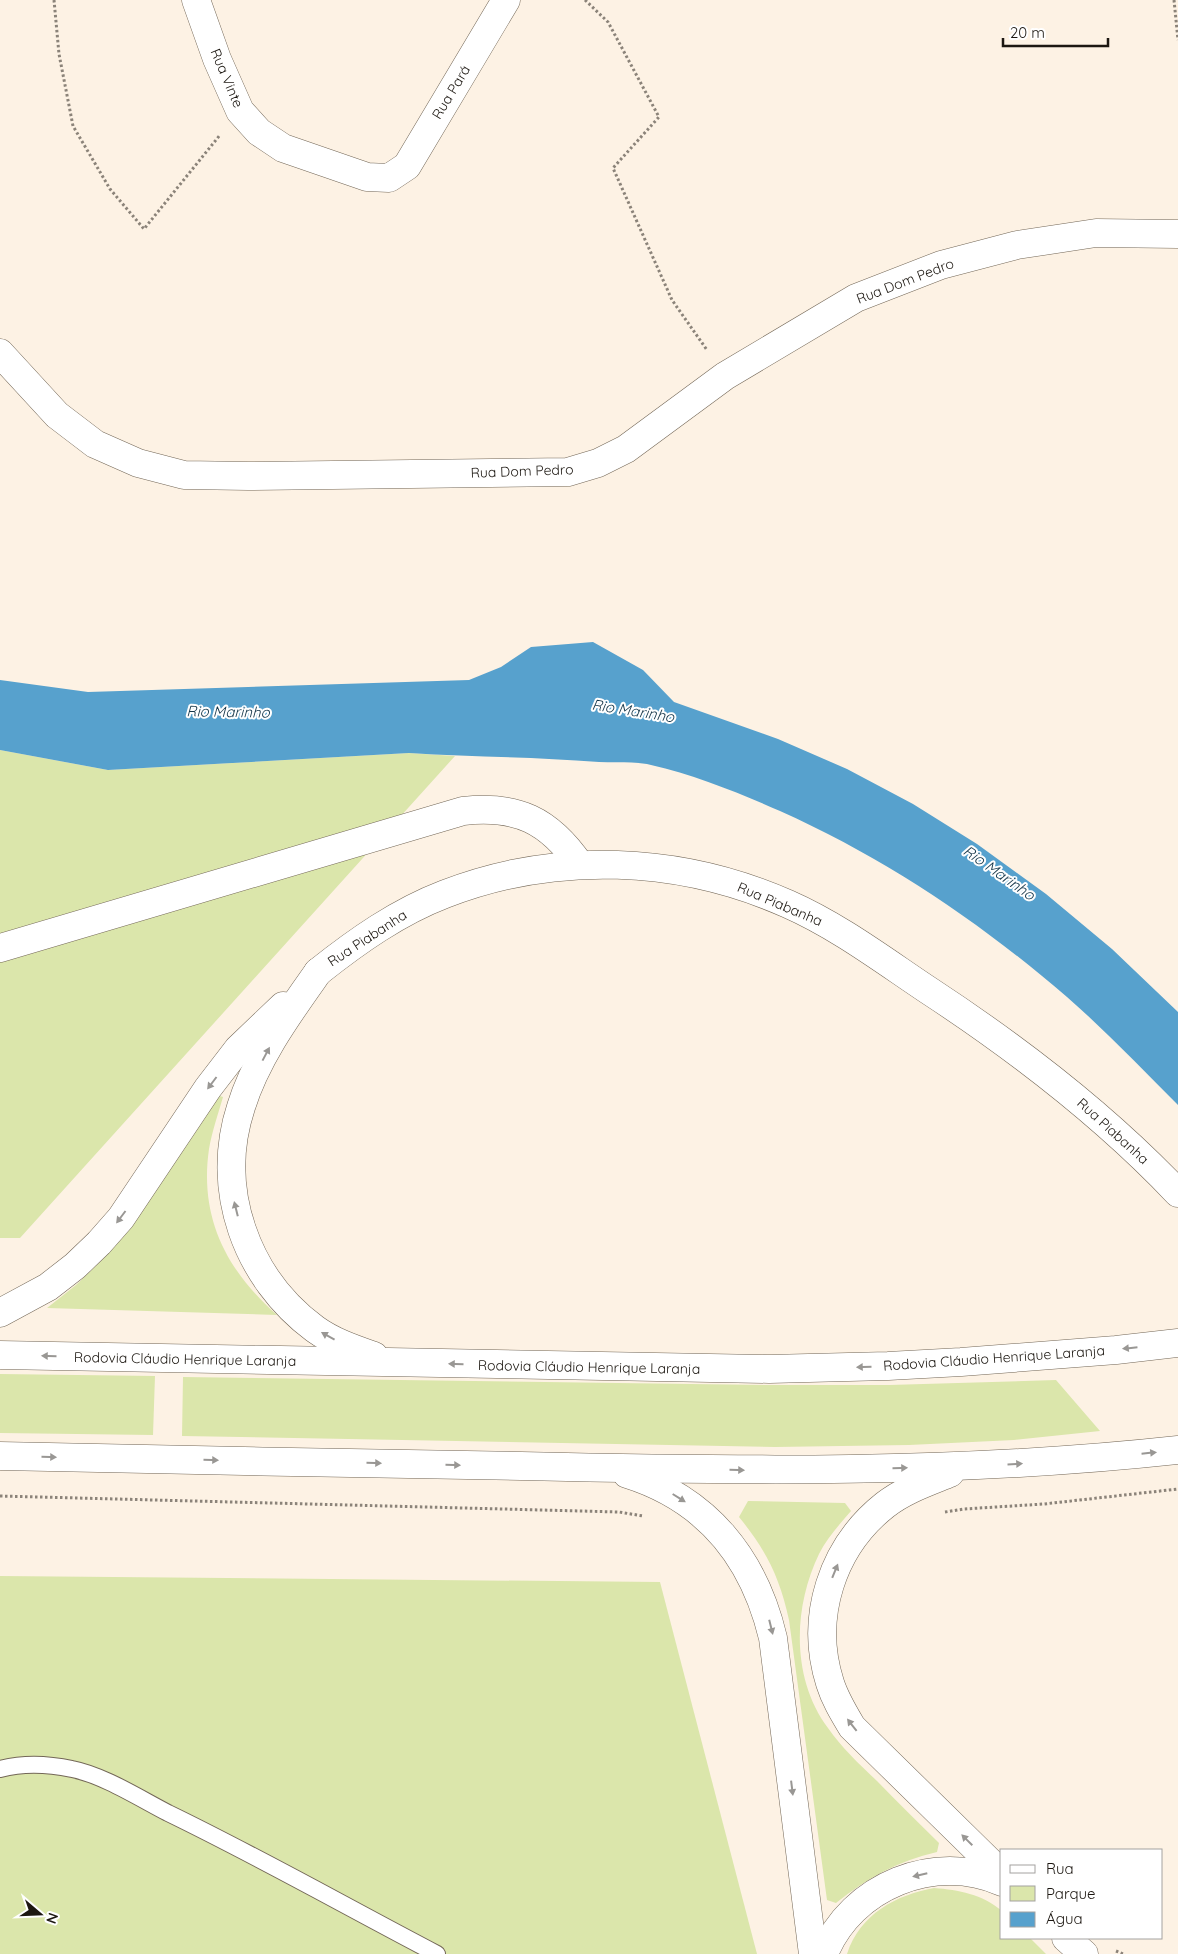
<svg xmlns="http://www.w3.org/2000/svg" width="1178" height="1954" font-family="Quicksand,sans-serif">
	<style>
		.green { fill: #dbe6ab }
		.water { fill: #57a1cd }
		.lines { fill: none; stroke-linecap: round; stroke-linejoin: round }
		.lane-casing { stroke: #736757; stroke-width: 18 }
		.street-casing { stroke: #736757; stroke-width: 29 }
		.secondary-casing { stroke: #736757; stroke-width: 29 }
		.primary-casing { stroke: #736757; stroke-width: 29 }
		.path { stroke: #8b8379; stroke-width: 3; stroke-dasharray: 2.5 2.5; stroke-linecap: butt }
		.lane { stroke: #fff; stroke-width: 16 }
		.street { stroke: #fff; stroke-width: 28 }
		.secondary { stroke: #fff; stroke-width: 28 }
		.primary { stroke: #fff; stroke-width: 28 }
		.oneway { fill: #999794 }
		.labels { text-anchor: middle; stroke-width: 4; stroke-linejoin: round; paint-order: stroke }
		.street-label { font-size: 14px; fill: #1c1711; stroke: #fff }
		.water-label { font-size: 15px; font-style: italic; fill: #153649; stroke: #fff }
	</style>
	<rect width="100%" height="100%" fill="#fdf2e4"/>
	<!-- green -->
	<g class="green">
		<path d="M0,750L108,770L409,753L455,756L20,1238H0Z"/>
		<path d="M217,1095L223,1097C218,1114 212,1132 209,1149C199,1218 227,1271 277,1315L47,1308L76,1285L103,1259L125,1234Z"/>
		<path d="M0,1374L155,1376L153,1435L0,1433Z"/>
		<path d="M183,1377L769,1385H889L1056,1380L1100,1431L1014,1440L909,1445L775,1447L182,1436Z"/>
		<path d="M748,1501L845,1503L851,1511C839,1525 827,1538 819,1554C793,1608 791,1678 828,1728C842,1748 859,1764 877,1781C897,1802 918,1822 939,1843L937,1852C898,1861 867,1878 836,1903L827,1900L789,1620C780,1578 766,1550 739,1517Z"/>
		<path d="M0,1576L660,1582L757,1954H0Z"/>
		<path d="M934,1888C959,1890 982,1894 1002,1911V1938H1030L1046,1954H847C860,1914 896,1895 934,1888Z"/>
	</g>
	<!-- water -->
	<path class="water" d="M593,642L643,670L674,702L778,739L847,769L913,804L977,844L1046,894L1112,949L1178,1012V1105C1142,1069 1106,1031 1067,997C980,922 885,858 780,811C739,793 695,775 651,765C635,761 616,763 599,762C536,757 472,757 409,753L108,770L0,750V680L88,692L469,680L501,667L531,647Z"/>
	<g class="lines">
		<!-- lane casing -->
		<g class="lane-casing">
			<path id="lane" d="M0,1769C22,1763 49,1764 72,1769C103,1775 139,1798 168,1813C259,1857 347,1907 437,1954"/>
		</g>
		<!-- street casing -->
		<g class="street-casing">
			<g id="street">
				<path d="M196,0L217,59L240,111L259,132L283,148L367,177L389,178L407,166L506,0"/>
				<path d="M0,353L57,415L95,444L138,463L184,475L248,476L568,472L598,463L626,449L725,376L856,298L941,265L1017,245L1096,233L1178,234"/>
				<path d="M0,948L463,811C517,805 549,820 580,865"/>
			</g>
		</g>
		<!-- secondary casing -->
		<g class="secondary-casing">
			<g id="secondary">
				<path d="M318,972C357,941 398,912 445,894C556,851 680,856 788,904C838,926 883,960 928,990C1018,1049 1104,1115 1178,1193"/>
				<path d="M1066,1938L1084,1954"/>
				<path d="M824,1954C851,1886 935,1852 1002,1882"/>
			</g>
		</g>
		<!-- primary casing -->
		<g class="primary-casing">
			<g id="primary">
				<path d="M318,972C289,1013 256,1058 241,1107C214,1189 246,1278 315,1329C333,1342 354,1349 374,1356"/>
				<path d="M0,1313L48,1287L75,1266L99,1243L121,1218L208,1088L238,1049L283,1006"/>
				<path d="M0,1355L769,1369L888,1366L961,1362L1116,1350L1178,1343"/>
				<path d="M0,1456C174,1460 347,1463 521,1466C741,1471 960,1474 1178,1450"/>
				<path d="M950,1473C928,1482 904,1490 885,1505C832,1547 809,1617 830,1683C835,1699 843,1712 852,1727L1002,1874"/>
				<path d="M627,1474C707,1499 754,1558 773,1638L813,1954"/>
			</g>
		</g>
		<!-- path -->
		<g class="path">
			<path d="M54,0L59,54L73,126L110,189L144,229L220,135"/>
			<path d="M585,0L608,22L659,117L613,168L672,300L707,350"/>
			<path d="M1174,0L1178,40"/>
			<path d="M0,1496L619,1512L643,1516"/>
			<path d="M945,1512L964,1509L1044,1504L1178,1489"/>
			<path d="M1116,1951L1123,1954"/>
		</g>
		<!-- lane -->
		<use href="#lane" class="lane"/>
		<!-- street -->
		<use href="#street" class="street"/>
		<!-- secondary -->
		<use href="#secondary" class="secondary"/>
		<!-- primary -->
		<use href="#primary" class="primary"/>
	</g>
	<!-- one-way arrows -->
	<defs><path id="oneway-solid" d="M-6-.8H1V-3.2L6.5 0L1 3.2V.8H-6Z" transform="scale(1.25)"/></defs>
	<g class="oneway">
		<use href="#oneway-solid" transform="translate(266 1054) rotate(-62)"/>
		<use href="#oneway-solid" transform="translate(212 1083) rotate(127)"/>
		<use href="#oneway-solid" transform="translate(236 1209) rotate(-104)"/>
		<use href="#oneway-solid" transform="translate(121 1217) rotate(127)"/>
		<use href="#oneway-solid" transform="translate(328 1336) rotate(-151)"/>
		<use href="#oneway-solid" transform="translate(1130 1348) rotate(174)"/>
		<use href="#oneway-solid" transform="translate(49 1356) rotate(-179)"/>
		<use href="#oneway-solid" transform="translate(456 1364) rotate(-179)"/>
		<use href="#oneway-solid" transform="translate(864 1367) rotate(178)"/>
		<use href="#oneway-solid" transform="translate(1149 1453) rotate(-6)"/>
		<use href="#oneway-solid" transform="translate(49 1457) rotate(1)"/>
		<use href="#oneway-solid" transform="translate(211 1460) rotate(1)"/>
		<use href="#oneway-solid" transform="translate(374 1463) rotate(1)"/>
		<use href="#oneway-solid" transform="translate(1015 1464) rotate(-3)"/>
		<use href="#oneway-solid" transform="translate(453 1465) rotate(1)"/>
		<use href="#oneway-solid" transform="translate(900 1468) rotate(-1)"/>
		<use href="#oneway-solid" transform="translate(737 1470) rotate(1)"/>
		<use href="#oneway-solid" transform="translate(679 1498) rotate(32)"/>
		<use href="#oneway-solid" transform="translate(835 1571) rotate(-68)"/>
		<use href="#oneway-solid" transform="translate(771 1627) rotate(76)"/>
		<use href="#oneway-solid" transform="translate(852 1725) rotate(-128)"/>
		<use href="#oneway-solid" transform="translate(792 1788) rotate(83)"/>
		<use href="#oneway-solid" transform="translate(967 1840) rotate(-135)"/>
		<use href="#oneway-solid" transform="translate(920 1875) rotate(167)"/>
	</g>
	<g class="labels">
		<!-- street labels -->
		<g class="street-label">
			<text transform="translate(227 78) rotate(67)" y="5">Rua Vinte</text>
			<text transform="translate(451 92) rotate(-59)" y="5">Rua Pará</text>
			<text transform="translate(905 281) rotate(-21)" y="5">Rua Dom Pedro</text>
			<text transform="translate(522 471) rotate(-2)" y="5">Rua Dom Pedro</text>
			<text transform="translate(780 904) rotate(23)" y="5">Rua Piabanha</text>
			<text transform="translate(367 938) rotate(-33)" y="5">Rua Piabanha</text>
			<text transform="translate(1113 1131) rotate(42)" y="5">Rua Piabanha</text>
			<text transform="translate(994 1358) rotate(-4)" y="5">Rodovia Cláudio Henrique Laranja</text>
			<text transform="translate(185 1359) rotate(1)" y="5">Rodovia Cláudio Henrique Laranja</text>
			<text transform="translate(589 1367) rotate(1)" y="5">Rodovia Cláudio Henrique Laranja</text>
		</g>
		<!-- water labels -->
		<g class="water-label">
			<text transform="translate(633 711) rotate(9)" y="5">Rio Marinho</text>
			<text transform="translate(228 712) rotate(1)" y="5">Rio Marinho</text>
			<text transform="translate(999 873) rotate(35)" y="5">Rio Marinho</text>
		</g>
	</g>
	<!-- legend -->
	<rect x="1000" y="1849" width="162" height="90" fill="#ffffff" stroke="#a4a2a0"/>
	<rect x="1010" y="1865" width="25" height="8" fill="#ffffff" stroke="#a4a2a0"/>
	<text x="1046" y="1874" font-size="15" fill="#1c1711">Rua</text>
	<rect x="1010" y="1886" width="25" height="15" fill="#dbe6ab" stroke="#a4a2a0"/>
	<text x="1046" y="1899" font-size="15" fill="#1c1711">Parque</text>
	<rect x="1010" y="1912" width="25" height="15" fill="#57a1cd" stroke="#a4a2a0"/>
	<text x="1046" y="1924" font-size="15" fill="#1c1711">Água</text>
	<!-- north arrow -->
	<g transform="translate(40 1914) rotate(109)" stroke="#ffffff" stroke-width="4" paint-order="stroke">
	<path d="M0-4L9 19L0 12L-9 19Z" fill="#1c1711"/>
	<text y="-8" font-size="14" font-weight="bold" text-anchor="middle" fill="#1c1711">N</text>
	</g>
	<!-- scale -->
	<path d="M1003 38v8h105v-8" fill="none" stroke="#1c1711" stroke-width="2.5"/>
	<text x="1010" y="38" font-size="15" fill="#1c1711" stroke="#ffffff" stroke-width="4" paint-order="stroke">20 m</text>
</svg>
